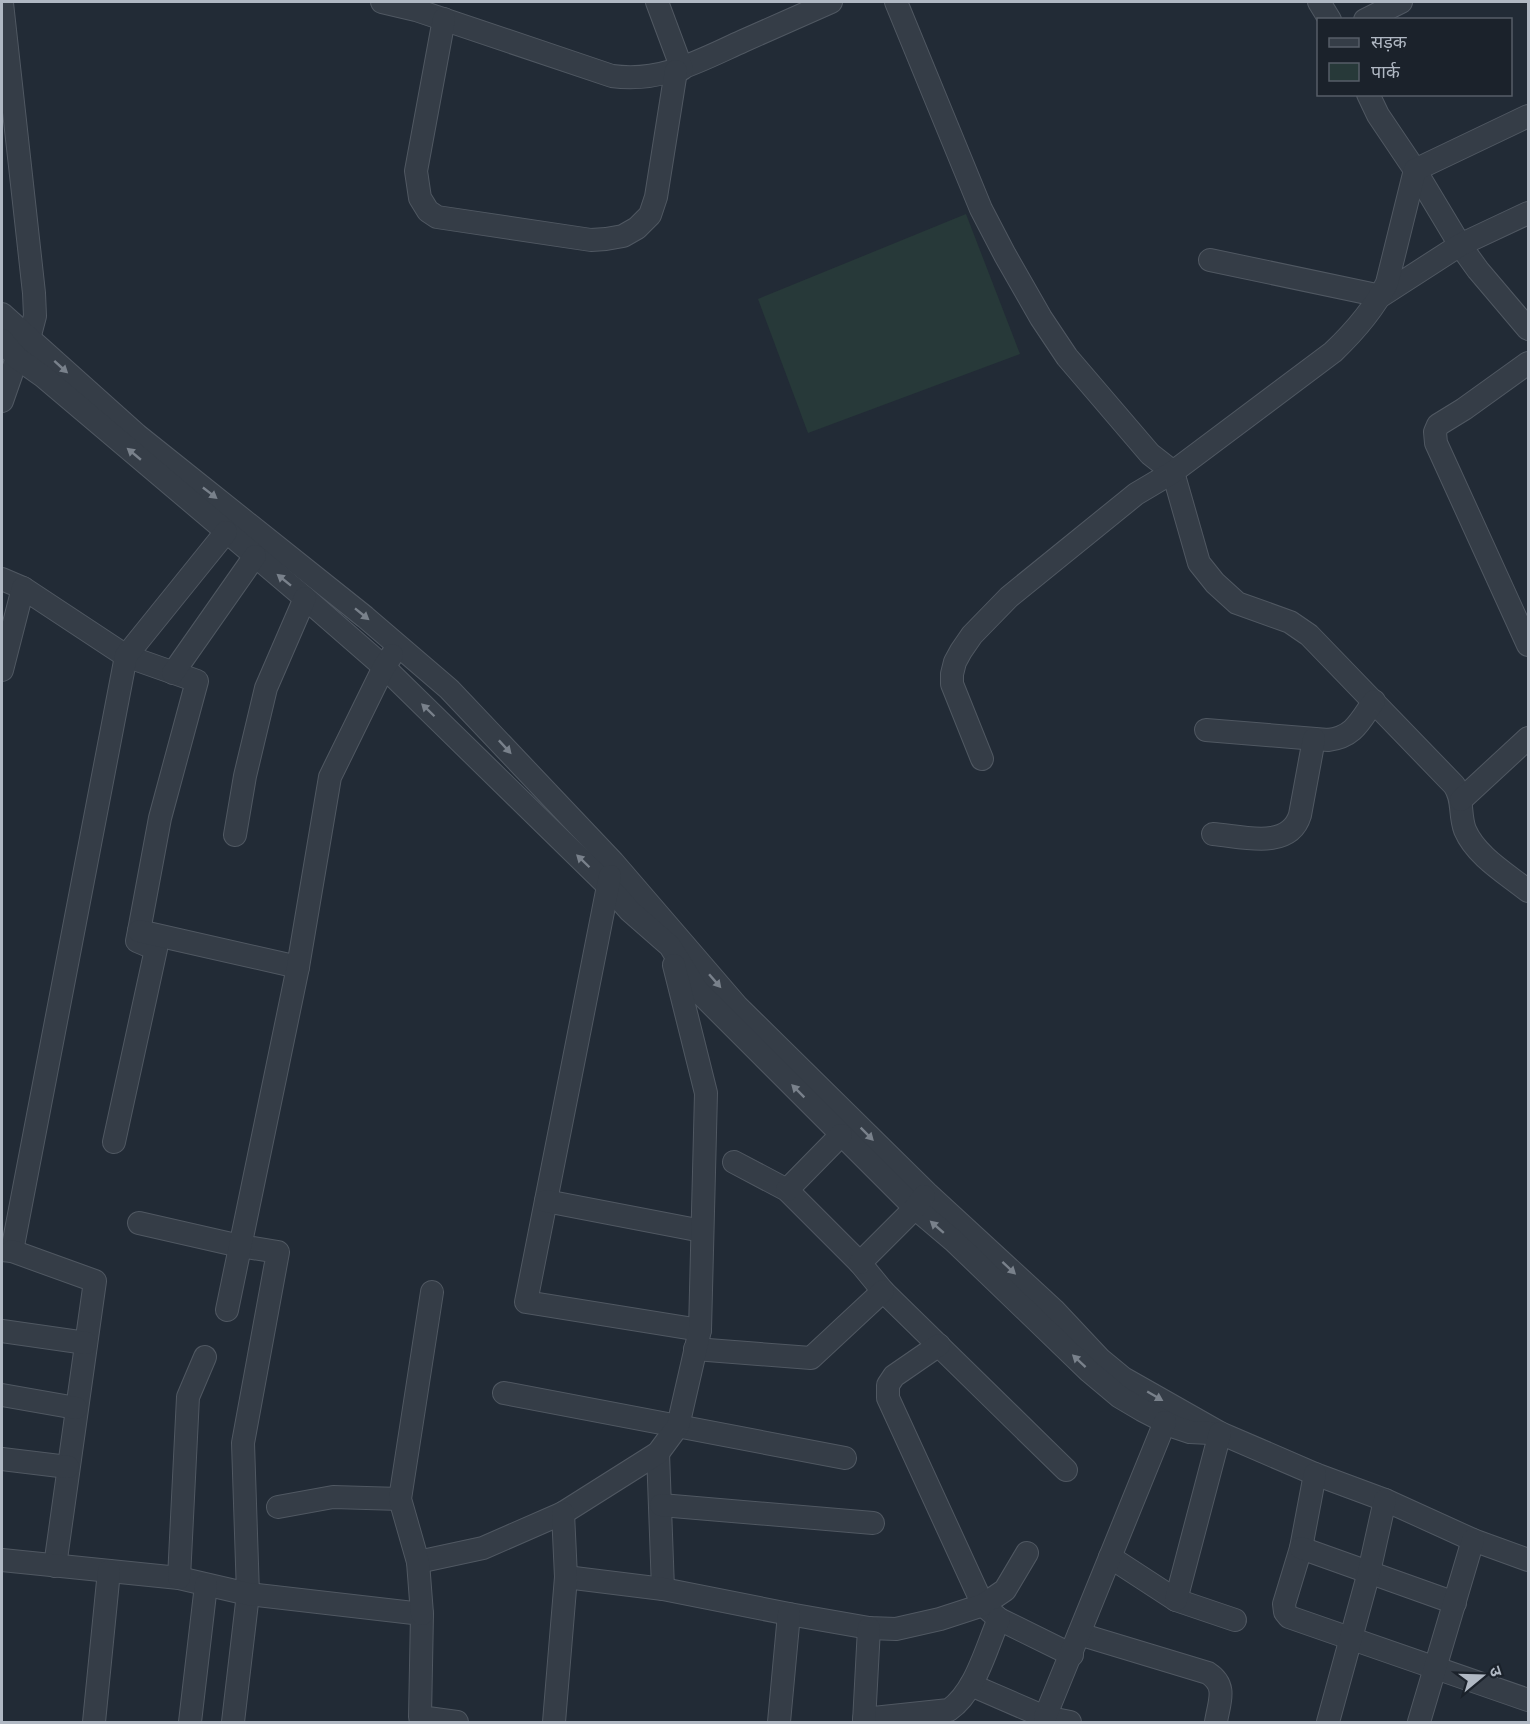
<svg xmlns="http://www.w3.org/2000/svg" width="1530" height="1724" font-family="'Alegreya Sans','Noto Sans Devanagari',sans-serif">
	<style>
		.green { fill: #273939 }
		.lines { fill: none; stroke-linecap: round; stroke-linejoin: round }
		.minor-casing { stroke: #505862; stroke-width: 24 }
		.minor { stroke: #353d47; stroke-width: 22 }
		.oneway { fill: #79818b }
	</style>
	<rect width="100%" height="100%" fill="#222b36"/>
	<!-- green -->
	<path class="green" d="M966,214L1020,354L808,433L758,299Z"/>
	<g class="lines">
		<!-- minor casing -->
		<g class="minor-casing">
			<g id="minor">
				<path d="M382,2L416,10L612,76C661,83 699,61 743,41C772,28 802,15 831,2"/>
				<path d="M657,2L682,69"/>
				<path d="M896,2L981,209L1005,255L1041,318L1067,357L1150,454L1173,472L1199,563L1215,583L1237,603L1290,622L1309,635L1454,785C1464,799 1459,814 1465,830C1476,856 1507,874 1528,891"/>
				<path d="M1319,2L1330,20"/>
				<path d="M2,3L34,293L35,316L29,339L17,358L2,401"/>
				<path d="M444,19L416,171L420,198L428,211L437,217L591,240L606,239L623,236L637,228L650,215L656,197L676,71"/>
				<path d="M1365,20L1401,2"/>
				<path d="M1368,94L1378,115L1415,170L1460,245L1478,270L1528,329"/>
				<path d="M1210,260L1381,296L1460,245L1528,213"/>
				<path d="M2,314L137,435L365,617L449,689L613,862L737,1006L927,1193L1054,1310L1100,1359L1123,1378L1220,1433L1315,1474L1385,1500L1473,1540L1528,1560"/>
				<path d="M2,340L17,358L44,377L305,598L384,667L608,886L630,911L670,946L697,990L915,1208L954,1241L1089,1371L1120,1397L1142,1410L1175,1427L1190,1432L1210,1433"/>
				<path d="M1528,363L1464,409L1438,425L1435,432L1436,443L1528,645"/>
				<path d="M2,579L23,588"/>
				<path d="M2,670L23,588L126,656L197,681L160,818L139,931L137,941L156,949L114,1142"/>
				<path d="M173,673L255,556"/>
				<path d="M1206,730L1328,740C1354,737 1360,721 1374,701"/>
				<path d="M982,759L952,684V674L955,662L961,651L972,635L1009,597L1136,494L1173,472L1333,352C1354,332 1374,309 1387,283L1415,170L1528,116"/>
				<path d="M1461,800L1528,738"/>
				<path d="M1213,834C1241,836 1289,851 1300,815L1314,739"/>
				<path d="M235,835L245,776L266,688L305,598"/>
				<path d="M610,876L526,1302L700,1330"/>
				<path d="M139,931L298,967"/>
				<path d="M734,1162L787,1190L860,1263L883,1291L1066,1470"/>
				<path d="M787,1190L841,1135"/>
				<path d="M546,1201L702,1231"/>
				<path d="M139,1223L240,1246L278,1252L243,1443L248,1594L233,1722"/>
				<path d="M2,1250L12,1251L126,656L226,532"/>
				<path d="M12,1251L95,1281L55,1566"/>
				<path d="M860,1263L915,1208L924,1196"/>
				<path d="M227,1310L298,967L330,777L384,667L392,655"/>
				<path d="M2,1331L86,1343"/>
				<path d="M939,1345L894,1376L888,1385V1398L983,1605L999,1619L1072,1655"/>
				<path d="M695,1349L811,1358L883,1291"/>
				<path d="M504,1393L845,1458"/>
				<path d="M2,1395L76,1408"/>
				<path d="M658,1453L663,1589"/>
				<path d="M2,1459L68,1467"/>
				<path d="M1315,1474L1301,1548L1284,1604L1285,1612L1289,1617L1528,1700"/>
				<path d="M661,1505L873,1523"/>
				<path d="M278,1507L333,1497L400,1499"/>
				<path d="M1301,1548L1455,1603"/>
				<path d="M1110,1557L1176,1600L1235,1620"/>
				<path d="M2,1560L179,1578L248,1594L422,1614L420,1717L457,1722"/>
				<path d="M418,1562L483,1548L563,1513L658,1453L678,1426L700,1330L706,1093L674,965"/>
				<path d="M566,1577L663,1589L789,1614L869,1628L896,1629L940,1619L983,1605L1005,1590L1027,1553"/>
				<path d="M179,1578L188,1397L205,1357"/>
				<path d="M1176,1600L1220,1433"/>
				<path d="M422,1614L418,1562L400,1499L432,1292"/>
				<path d="M1079,1634L1208,1673C1228,1686 1219,1702 1216,1722"/>
				<path d="M971,1685L1045,1717L1070,1722"/>
				<path d="M1045,1717L1165,1422"/>
				<path d="M864,1719L949,1710C976,1691 986,1648 999,1619"/>
				<path d="M94,1722L109,1571"/>
				<path d="M190,1722L206,1585"/>
				<path d="M554,1722L566,1577L563,1513"/>
				<path d="M779,1722L789,1614"/>
				<path d="M864,1722L869,1628"/>
				<path d="M1328,1722L1369,1572L1385,1500"/>
				<path d="M1419,1722L1473,1540"/>
			</g>
		</g>
		<!-- minor -->
		<use href="#minor" class="minor"/>
	</g>
	<!-- one-way arrows -->
	<defs><path id="oneway-solid" d="M-6-.8H1V-3.2L6.5 0L1 3.2V.8H-6Z" transform="scale(1.5)"/></defs>
	<g class="oneway">
		<use href="#oneway-solid" transform="translate(61 367) rotate(42)"/>
		<use href="#oneway-solid" transform="translate(134 454) rotate(-140)"/>
		<use href="#oneway-solid" transform="translate(210 493) rotate(38)"/>
		<use href="#oneway-solid" transform="translate(284 580) rotate(-141)"/>
		<use href="#oneway-solid" transform="translate(362 614) rotate(39)"/>
		<use href="#oneway-solid" transform="translate(428 710) rotate(-136)"/>
		<use href="#oneway-solid" transform="translate(505 747) rotate(47)"/>
		<use href="#oneway-solid" transform="translate(583 861) rotate(-136)"/>
		<use href="#oneway-solid" transform="translate(715 981) rotate(49)"/>
		<use href="#oneway-solid" transform="translate(798 1091) rotate(-135)"/>
		<use href="#oneway-solid" transform="translate(867 1134) rotate(45)"/>
		<use href="#oneway-solid" transform="translate(937 1227) rotate(-139)"/>
		<use href="#oneway-solid" transform="translate(1009 1268) rotate(43)"/>
		<use href="#oneway-solid" transform="translate(1079 1361) rotate(-137)"/>
		<use href="#oneway-solid" transform="translate(1155 1396) rotate(30)"/>
	</g>
	<!-- border -->
	<rect width="1530" height="1724" fill="none" stroke="#b0b8c3" stroke-width="6"/>
	<!-- legend -->
	<rect x="1317" y="18" width="195" height="78" fill="#1b222b" stroke="#575e68" stroke-width="1.5"/>
	<rect x="1329" y="38" width="30" height="9" fill="#353d47" stroke="#575e68" stroke-width="1.5"/>
	<text x="1371" y="48" font-size="18" fill="#b0b8c3">सड़क</text>
	<rect x="1329" y="63" width="30" height="18" fill="#273939" stroke="#575e68" stroke-width="1.5"/>
	<text x="1371" y="78" font-size="18" fill="#b0b8c3">पार्क</text>
	<!-- north arrow -->
	<g transform="translate(1482 1676) rotate(71)" stroke="#1b222b" stroke-width="4.5" paint-order="stroke">
	<path d="M0-4.5L10 22L0 15L-10 22Z" fill="#b0b8c3"/>
	<text y="-9" font-size="16" font-weight="bold" text-anchor="middle" fill="#b0b8c3">उ</text>
	</g>
</svg>
